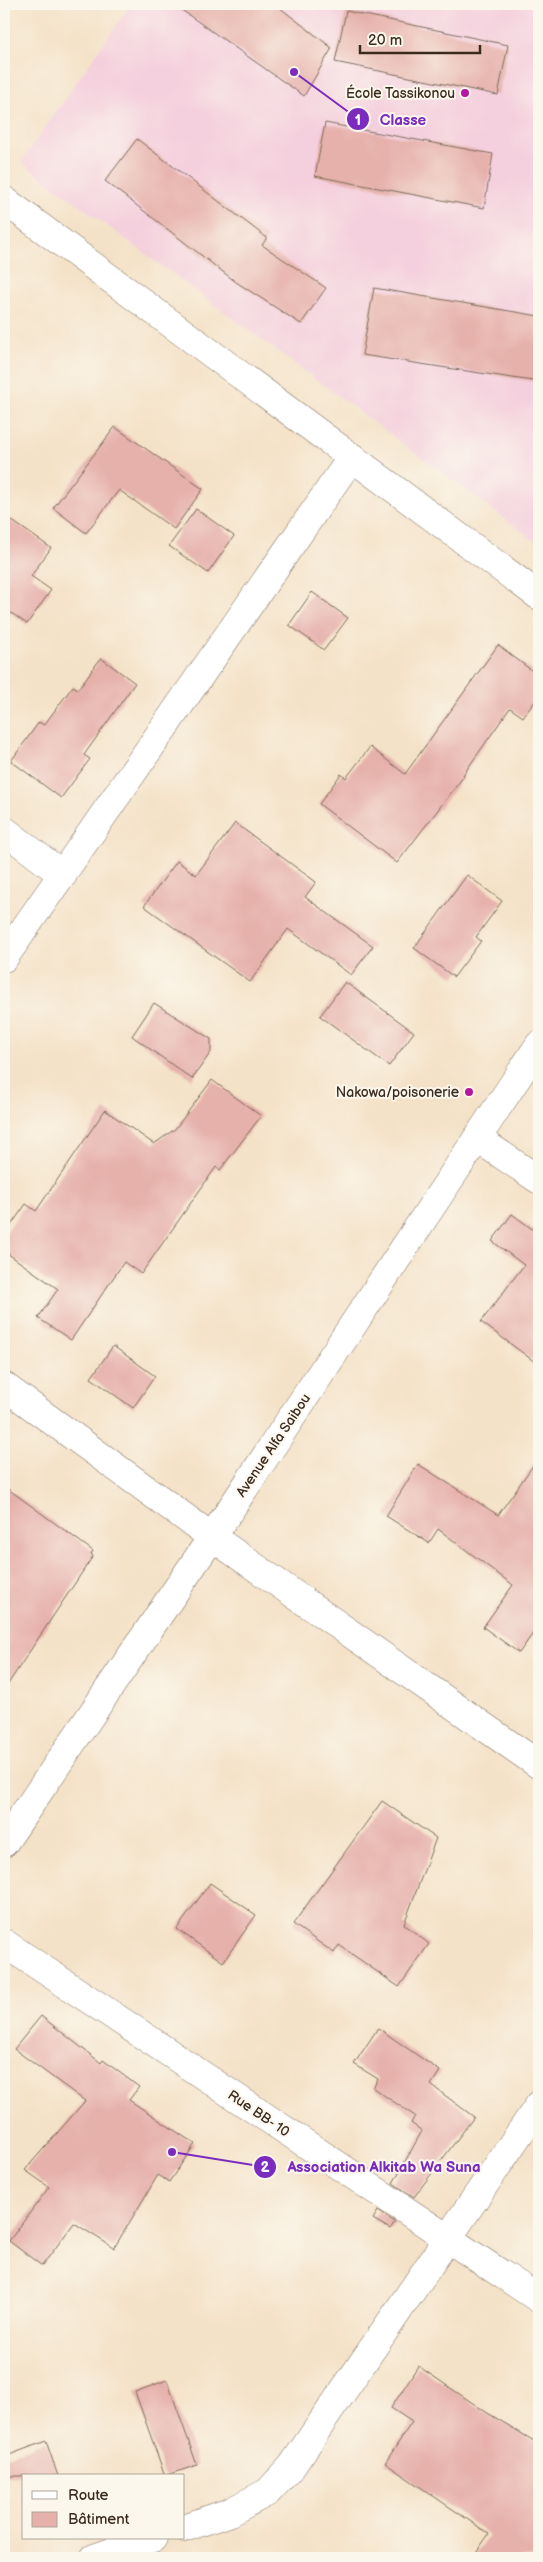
<svg xmlns="http://www.w3.org/2000/svg" width="543" height="2562" font-family="'Balsamiq Sans',sans-serif">
	<style>
		.built { fill: #f4cfdd }
		.building { fill: #e6b1ab }
		.lines { fill: none; stroke-linecap: round; stroke-linejoin: round }
		.minor-casing { stroke: #7c6a5a; stroke-width: 29 }
		.minor { stroke: #fff; stroke-width: 28 }
		.poi-dot { fill: #b5179e; stroke: #fbf7ec; stroke-width: 2 }
		.labels { text-anchor: middle; stroke-width: 4; stroke-linejoin: round; paint-order: stroke }
		.poi-label { font-size: 14px; fill: #3b2a1e; stroke: #fbf7ec; text-anchor: end }
		.street-label { font-size: 14px; fill: #3b2a1e; stroke: #fbf7ec }
		.leader { fill: none; stroke: #7b2cbf; stroke-width: 2 }
		.callout-dot { fill: #7b2cbf; stroke: #fbf7ec; stroke-width: 2 }
		.mark-label { font-size: 15px; text-anchor: middle; font-weight: bold; fill: #fff }
		.callout-label { font-size: 15px; text-anchor: middle; font-weight: bold; fill: #7b2cbf; stroke: #fbf7ec; stroke-width: 4; stroke-linejoin: round; paint-order: stroke }
	</style>
	<rect width="100%" height="100%" fill="#fbf7ec"/>
	<filter id="ink" filterUnits="userSpaceOnUse"><feTurbulence type="fractalNoise" baseFrequency=".02" numOctaves="2"/><feDisplacementMap in="SourceGraphic" scale="10" xChannelSelector="R" yChannelSelector="G"/><feConvolveMatrix kernelMatrix="1 2 1 2 8 2 1 2 1" color-interpolation-filters="sRGB"/></filter>
	<filter id="wash" filterUnits="userSpaceOnUse"><feTurbulence type="fractalNoise" baseFrequency=".0096" numOctaves="4" result="noise"/><feDisplacementMap in="SourceGraphic" scale="20" xChannelSelector="R" yChannelSelector="G"/><feGaussianBlur stdDeviation="1.12" result="paint"/><feColorMatrix in="noise" values="0 0 0 0 0 0 0 0 0 0 0 0 0 0 0 0 0 1.4 0 .05"/><feComposite in="paint" operator="in"/></filter>
	<g filter="url(#wash)">
		<rect width="100%" height="100%" fill="#f4e2c8"/>
		<!-- built -->
		<path class="built" d="M131,4H539V544L21,162Z"/>
		<g id="blocks">
			<!-- building -->
			<g class="building">
				<path d="M173,4H275L332,48L304,96Z"/>
				<path d="M346,11L508,45L498,95L335,62Z"/>
				<path d="M325,123L493,154L484,208L315,176Z"/>
				<path d="M137,139L267,238L262,245L326,288L301,324L236,282L105,181Z"/>
				<path d="M374,288L539,316V382L362,355Z"/>
				<path d="M115,427L203,489L174,529L119,490L86,533L53,508Z"/>
				<path d="M196,509L234,536L208,573L169,546Z"/>
				<path d="M4,515L51,548L31,576L51,590L27,624L7,610L4,615Z"/>
				<path d="M312,592L348,618L324,650L289,625Z"/>
				<path d="M498,645L539,676V696L523,717L510,708L463,775L464,776L397,863L319,804L341,774L346,778L370,747L405,774Z"/>
				<path d="M101,658L135,683L84,755L90,759L61,798L11,761L39,722L44,725L73,686L78,689Z"/>
				<path d="M235,823L316,882L305,897L373,946L351,975L288,929L250,982L144,906L177,861L196,875Z"/>
				<path d="M467,875L502,901L476,937L481,941L454,977L414,948Z"/>
				<path d="M345,982L414,1032L389,1066L320,1016Z"/>
				<path d="M154,1003L211,1039V1052L192,1079L132,1036Z"/>
				<path d="M212,1080L261,1116L220,1170L216,1167L141,1274L124,1262L71,1340L38,1318L58,1289L4,1251V1235L26,1204L36,1211L105,1110L154,1144L175,1129Z"/>
				<path d="M512,1214L539,1234V1365L481,1322L524,1265L492,1241Z"/>
				<path d="M113,1346L155,1376L133,1408L91,1378Z"/>
				<path d="M539,1457V1625L519,1653L483,1627L513,1585L438,1529L429,1543L386,1516L418,1464L498,1515Z"/>
				<path d="M4,1486L93,1551L91,1554L93,1556L4,1690Z"/>
				<path d="M382,1801L436,1838L404,1924L429,1944L399,1987L339,1945L334,1953L293,1924Z"/>
				<path d="M210,1883L256,1915L223,1962L177,1929Z"/>
				<path d="M41,2016L101,2063L103,2060L139,2087L129,2100L195,2144L169,2182L158,2175L114,2248L74,2223L42,2266L9,2241L49,2187L25,2170L85,2101L14,2049Z"/>
				<path d="M378,2028L440,2071L431,2085L474,2117L414,2197L393,2183L422,2131L411,2123L415,2116L373,2088L378,2079L354,2064Z"/>
				<path d="M378,2211L395,2222L390,2229L373,2219Z"/>
				<path d="M418,2366L486,2412L539,2444V2558H472L489,2534L385,2463L412,2422L391,2408Z"/>
				<path d="M167,2380L197,2465L165,2476L135,2392Z"/>
				<path d="M46,2441L58,2476H4V2457Z"/>
			</g>
		</g>
	</g>
	<g filter="url(#ink)">
		<use href="#blocks" fill-opacity="0" stroke="#7c6a5a" stroke-width="1"/>
		<g class="lines">
			<!-- minor casing -->
			<g class="minor-casing">
				<g id="minor">
					<path d="M4,200L539,596"/>
					<path d="M4,830L63,875"/>
					<path d="M4,958L352,457"/>
					<path d="M478,1139L539,1180"/>
					<path d="M4,1386L212,1537L539,1765"/>
					<path d="M4,1843L212,1537L539,1045"/>
					<path d="M4,1943L539,2299"/>
					<path d="M184,2528L230,2512L268,2492L292,2466L539,2105"/>
					<path d="M94,2558L153,2538"/>
				</g>
			</g>
			<!-- minor -->
			<use href="#minor" class="minor"/>
		</g>
	</g>
	<!-- markers -->
	<g class="poi-dot">
		<circle cx="465" cy="93" r="5"/>
		<circle cx="469" cy="1092" r="5"/>
	</g>
	<g class="labels">
		<!-- poi labels -->
		<g class="poi-label">
			<text x="455" y="98">École Tassikonou</text>
			<text x="459" y="1097">Nakowa/poisonerie</text>
		</g>
		<!-- street labels -->
		<g class="street-label">
			<text transform="translate(273 1445) rotate(-56)" y="5">Avenue Alfa Saibou</text>
			<text transform="translate(259 2113) rotate(34)" y="5">Rue BB- 10</text>
		</g>
	</g>
	<!-- callouts -->
	<path class="leader" d="M294 72L358 119M172 2152L265 2167"/>
	<g class="callout-dot">
		<circle cx="294" cy="72" r="5"/>
		<circle cx="172" cy="2152" r="5"/>
		<circle cx="358" cy="119" r="12"/>
		<circle cx="265" cy="2167" r="12"/>
	</g>
	<g class="mark-label">
		<text x="358" y="125">1</text>
		<text x="265" y="2172">2</text>
	</g>
	<g class="callout-label">
		<text x="403" y="125">Classe</text>
		<text x="384" y="2172">Association Alkitab Wa Suna</text>
	</g>
	<!-- margin -->
	<rect width="543" height="2562" fill="none" stroke="#fbf7ec" stroke-width="20"/>
	<!-- legend -->
	<rect x="22" y="2474" width="162" height="65" fill="#fbf7ec" stroke="#aea59a"/>
	<rect x="32" y="2491" width="25" height="8" fill="#ffffff" stroke="#aea59a"/>
	<text x="68" y="2500" font-size="15" fill="#3b2a1e">Route</text>
	<rect x="32" y="2512" width="25" height="15" fill="#e6b1ab" stroke="#aea59a"/>
	<text x="68" y="2524" font-size="15" fill="#3b2a1e">Bâtiment</text>
	<!-- scale -->
	<path d="M360 45v8h120v-8" fill="none" stroke="#3b2a1e" stroke-width="2.5"/>
	<text x="368" y="45" font-size="15" fill="#3b2a1e" stroke="#fbf7ec" stroke-width="4" paint-order="stroke">20 m</text>
</svg>
